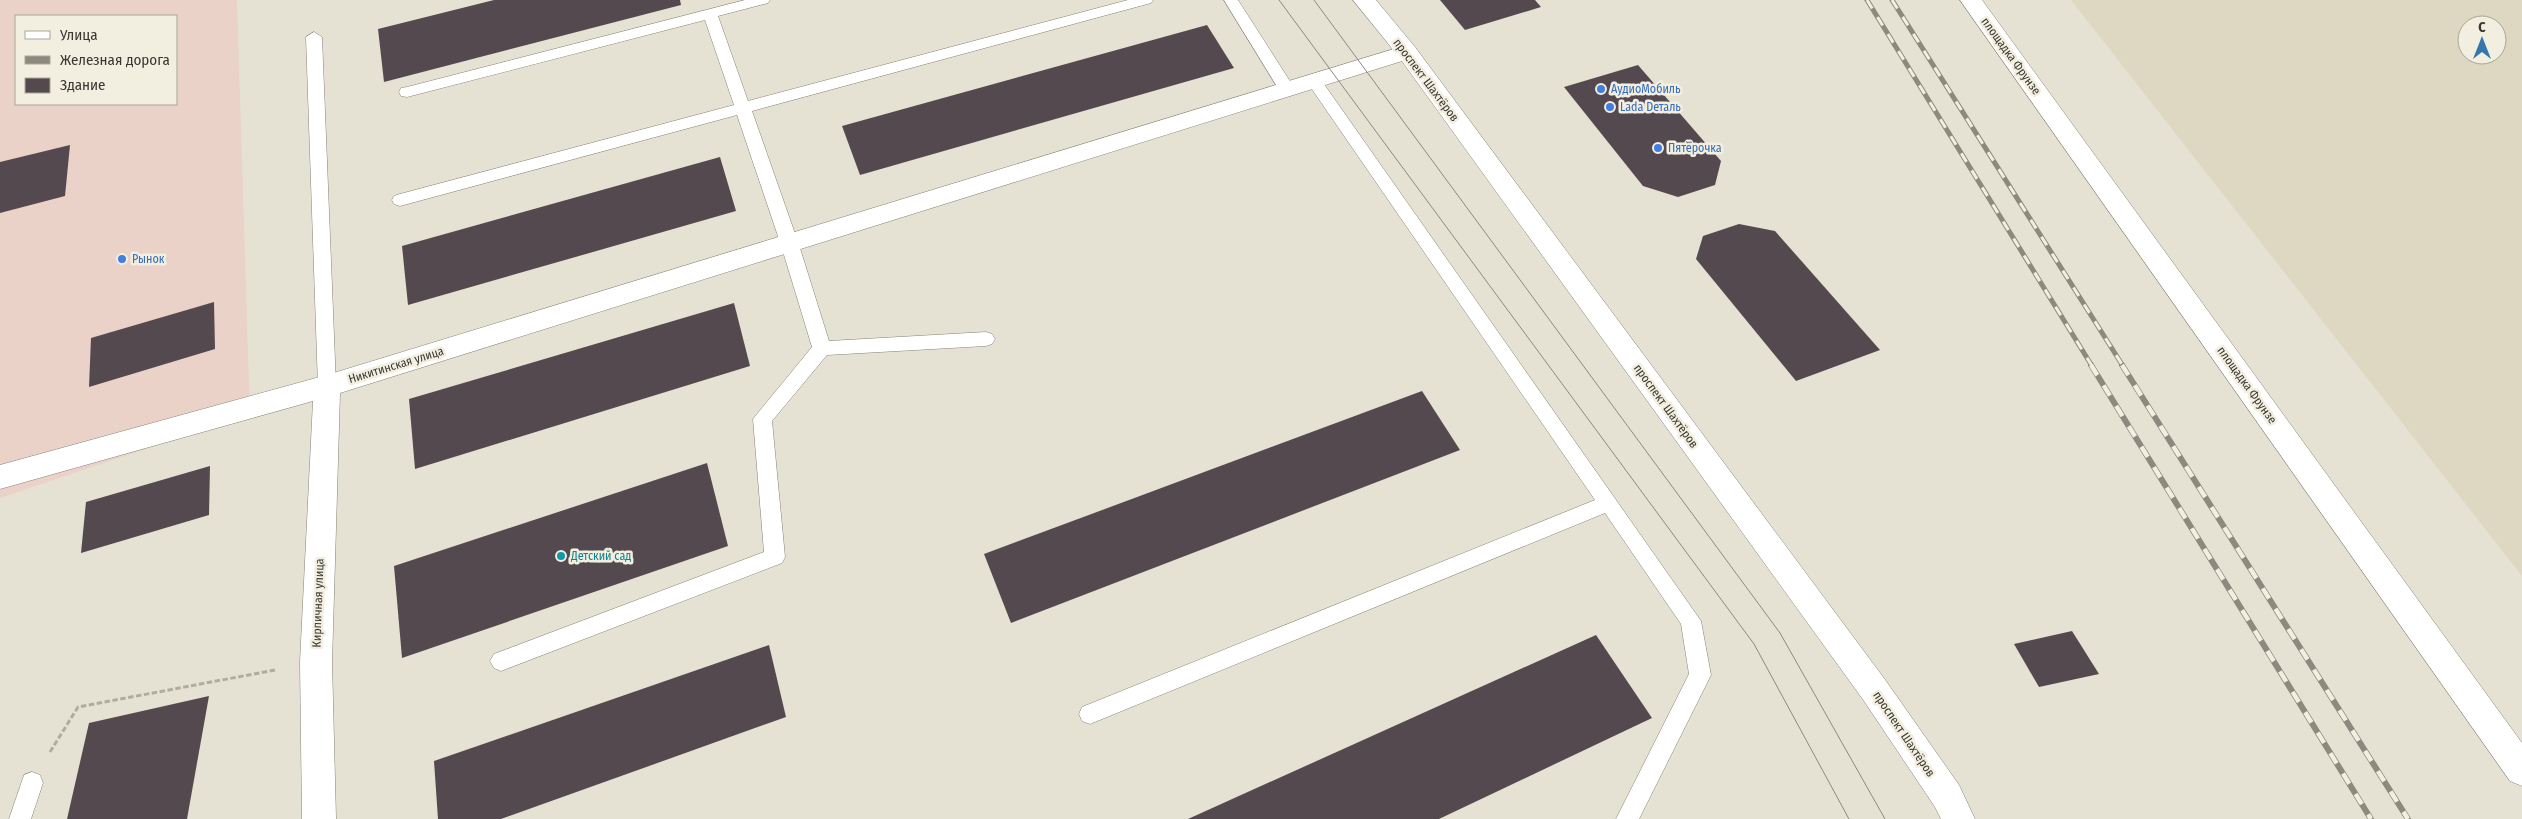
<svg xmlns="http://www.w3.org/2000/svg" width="2522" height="819" font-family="'Fira Sans Condensed',sans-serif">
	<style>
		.commercial { fill: #ead2c9; fill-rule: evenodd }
		.built { fill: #ded7c2; fill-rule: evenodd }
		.building { fill: #554950 }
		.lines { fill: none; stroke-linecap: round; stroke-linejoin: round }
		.service-casing { stroke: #868275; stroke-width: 1 }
		.minor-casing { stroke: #868275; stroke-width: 1 }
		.primary-casing { stroke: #868275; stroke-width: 1 }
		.path { stroke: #b0aca0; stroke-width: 3; stroke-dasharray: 5.5 2.5; stroke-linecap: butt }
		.service { fill: #fff; fill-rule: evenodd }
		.minor { fill: #fff; fill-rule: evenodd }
		.primary { fill: #fff; fill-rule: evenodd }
		.tram { stroke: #8c897f; stroke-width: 1 }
		.rail-far1-casing { stroke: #8c897f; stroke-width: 5 }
		.rail-casing { stroke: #8c897f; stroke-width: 6 }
		.rail-far1 { stroke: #f3efe0; stroke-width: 3; stroke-dasharray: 10; stroke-linecap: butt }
		.rail { stroke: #f3efe0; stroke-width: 4.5; stroke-dasharray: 12; stroke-linecap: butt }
		.shop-dot { fill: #3f7fe0; stroke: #f3efe0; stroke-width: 2 }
		.culture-dot { fill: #0f9aa8; stroke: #f3efe0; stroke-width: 2 }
		.labels { text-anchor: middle; stroke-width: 5; stroke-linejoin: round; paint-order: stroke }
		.street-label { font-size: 12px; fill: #393732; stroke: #f3efe0 }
		.shop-label { font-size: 12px; fill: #366cbe; stroke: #f3efe0; text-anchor: start }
		.culture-label { font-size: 12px; fill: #0d838f; stroke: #f3efe0; text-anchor: start }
	</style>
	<rect width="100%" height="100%" fill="#e6e2d3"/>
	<!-- commercial -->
	<path class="commercial" d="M0,0H237L250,414L0,498ZM16,16H176V104H16Z"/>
	<!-- built -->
	<path class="built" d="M2071,0H2522V576ZM2467,25H2497V55H2467Z"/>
	<!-- building -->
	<g class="building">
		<path d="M494,0H680L681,5L384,82L378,29Z"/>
		<path d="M1440,0H1535L1541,7L1465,30Z"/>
		<path d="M1207,25L1234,68L860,175L842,126Z"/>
		<path d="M1638,65L1721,161L1715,185L1678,197L1643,186L1564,87Z"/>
		<path d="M70,145L65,196L0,213V162Z"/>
		<path d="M720,157L736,211L408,305L402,246Z"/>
		<path d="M1739,224L1775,231L1880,350L1796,381L1696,259L1703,236Z"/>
		<path d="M214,302L215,349L89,387L91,338Z"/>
		<path d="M734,303L750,366L415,469L409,399Z"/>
		<path d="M1422,391L1460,450L1011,623L984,554Z"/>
		<path d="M707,463L728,546L402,658L394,566Z"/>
		<path d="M210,466L209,515L81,553L86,502Z"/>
		<path d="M2072,631L2099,674L2039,687L2014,644Z"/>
		<path d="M1596,635L1652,718L1439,819H1188Z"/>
		<path d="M769,645L786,717L501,819H438L434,761Z"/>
		<path d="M209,696L187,819H67L89,723Z"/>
	</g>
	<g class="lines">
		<!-- service casing -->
		<g class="service-casing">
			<g id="service">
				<path d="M745,0H770L768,3L718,16L748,101L1128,0H1153L1151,3L752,111L799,245L829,341L986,332L992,334L995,339L992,344L986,346L827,355L772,421L785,557L782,563L501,671L494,668L490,661L494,654L764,552L753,419L812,347L781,245L737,115L400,206L394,204L392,200L394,196L400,194L734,105L705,20L407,97L401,96L399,92L401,88L407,87Z"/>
				<path d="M1224,0H1238L1295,89L1293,93H1281Z"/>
				<path d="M314,32L322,37L336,386L334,391L327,393L320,391L318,386L306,37Z"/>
				<path d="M1314,76L1319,77L1701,621L1711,675L1639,819H1616L1689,674L1681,624L1605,513L1090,724L1082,721L1079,714L1082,707L1595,500L1309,85L1306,81L1309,77Z"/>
				<path d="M32,772L40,775L43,783L31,819H9L24,775Z"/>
			</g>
		</g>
		<!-- minor casing -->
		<g class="minor-casing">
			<path id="minor" d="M1407,45L1415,47L1418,52L1415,57L340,393L332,662L336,819H302L300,662L313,401L0,489V465L327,375Z"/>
		</g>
		<!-- primary casing -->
		<g class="primary-casing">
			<g id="primary">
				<path d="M1353,0H1376L1415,47L1886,681L1959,785L1975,819H1941L1935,807L1864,701L1399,57Z"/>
				<path d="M1960,0H1982L2522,743V786L2510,781Z"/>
			</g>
		</g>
		<!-- path -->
		<path class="path" d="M50,752L78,707L275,670"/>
		<!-- service -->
		<use href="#service" class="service"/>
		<!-- minor -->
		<use href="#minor" class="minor"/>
		<!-- primary -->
		<use href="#primary" class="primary"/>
		<!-- tram -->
		<g class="tram">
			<path d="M1279,0L1754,644L1849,819"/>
			<path d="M1314,0L1780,633L1885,819"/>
		</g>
		<!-- rail-far1 casing -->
		<g class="rail-far1-casing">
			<g id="rail-far1">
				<path d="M1867,0L2092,366"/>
				<path d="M1892,0L2123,366"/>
			</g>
		</g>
		<!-- rail casing -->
		<g class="rail-casing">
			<g id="rail">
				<path d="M2091,365L2371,819"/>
				<path d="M2122,365L2408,819"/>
			</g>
		</g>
		<!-- rail-far1 -->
		<use href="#rail-far1" class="rail-far1"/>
		<!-- rail -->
		<use href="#rail" class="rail"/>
	</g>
	<!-- markers -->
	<g class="shop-dot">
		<circle cx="1601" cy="89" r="5"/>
		<circle cx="1610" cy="107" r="5"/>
		<circle cx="1658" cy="148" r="5"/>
		<circle cx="122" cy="259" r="5"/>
	</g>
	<circle class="culture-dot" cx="561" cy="556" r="5"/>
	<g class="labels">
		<!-- street labels -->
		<g class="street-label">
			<text transform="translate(2011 56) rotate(54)" y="4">площадка Фрунзе</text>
			<text transform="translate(1426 80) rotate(53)" y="4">проспект Шахтёров</text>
			<text transform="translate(396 365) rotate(-17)" y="4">Никитинская улица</text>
			<text transform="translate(2247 385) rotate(54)" y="4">площадка Фрунзе</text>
			<text transform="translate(1666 406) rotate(54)" y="4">проспект Шахтёров</text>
			<text transform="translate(318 603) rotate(-88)" y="4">Кирпичная улица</text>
			<text transform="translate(1904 734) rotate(56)" y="4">проспект Шахтёров</text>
		</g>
		<!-- shop labels -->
		<g class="shop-label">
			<text x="1611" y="93">АудиоМобиль</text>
			<text x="1620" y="111">Lada Dеталь</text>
			<text x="1668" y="152">Пятёрочка</text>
			<text x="132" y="263">Рынок</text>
		</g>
		<!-- culture labels -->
		<g class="culture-label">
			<text x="571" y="560">Детский сад</text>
		</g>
	</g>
	<!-- legend -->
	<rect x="15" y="15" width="162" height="90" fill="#f3efe0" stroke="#a9a59a"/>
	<rect x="25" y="31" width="25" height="8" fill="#ffffff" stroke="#a9a59a"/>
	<text x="60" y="40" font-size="15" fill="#393732">Улица</text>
	<rect x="25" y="56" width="25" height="8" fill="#8c897f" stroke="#a9a59a"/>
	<text x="60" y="65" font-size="15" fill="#393732">Железная дорога</text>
	<rect x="25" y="78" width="25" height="15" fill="#554950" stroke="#a9a59a"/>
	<text x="60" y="90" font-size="15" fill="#393732">Здание</text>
	<!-- north arrow -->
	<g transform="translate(2482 40)"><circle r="24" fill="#f3efe0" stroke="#a9a59a"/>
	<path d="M0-4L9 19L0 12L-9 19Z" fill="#3477ad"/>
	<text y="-8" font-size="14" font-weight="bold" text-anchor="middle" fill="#393732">С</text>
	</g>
</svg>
